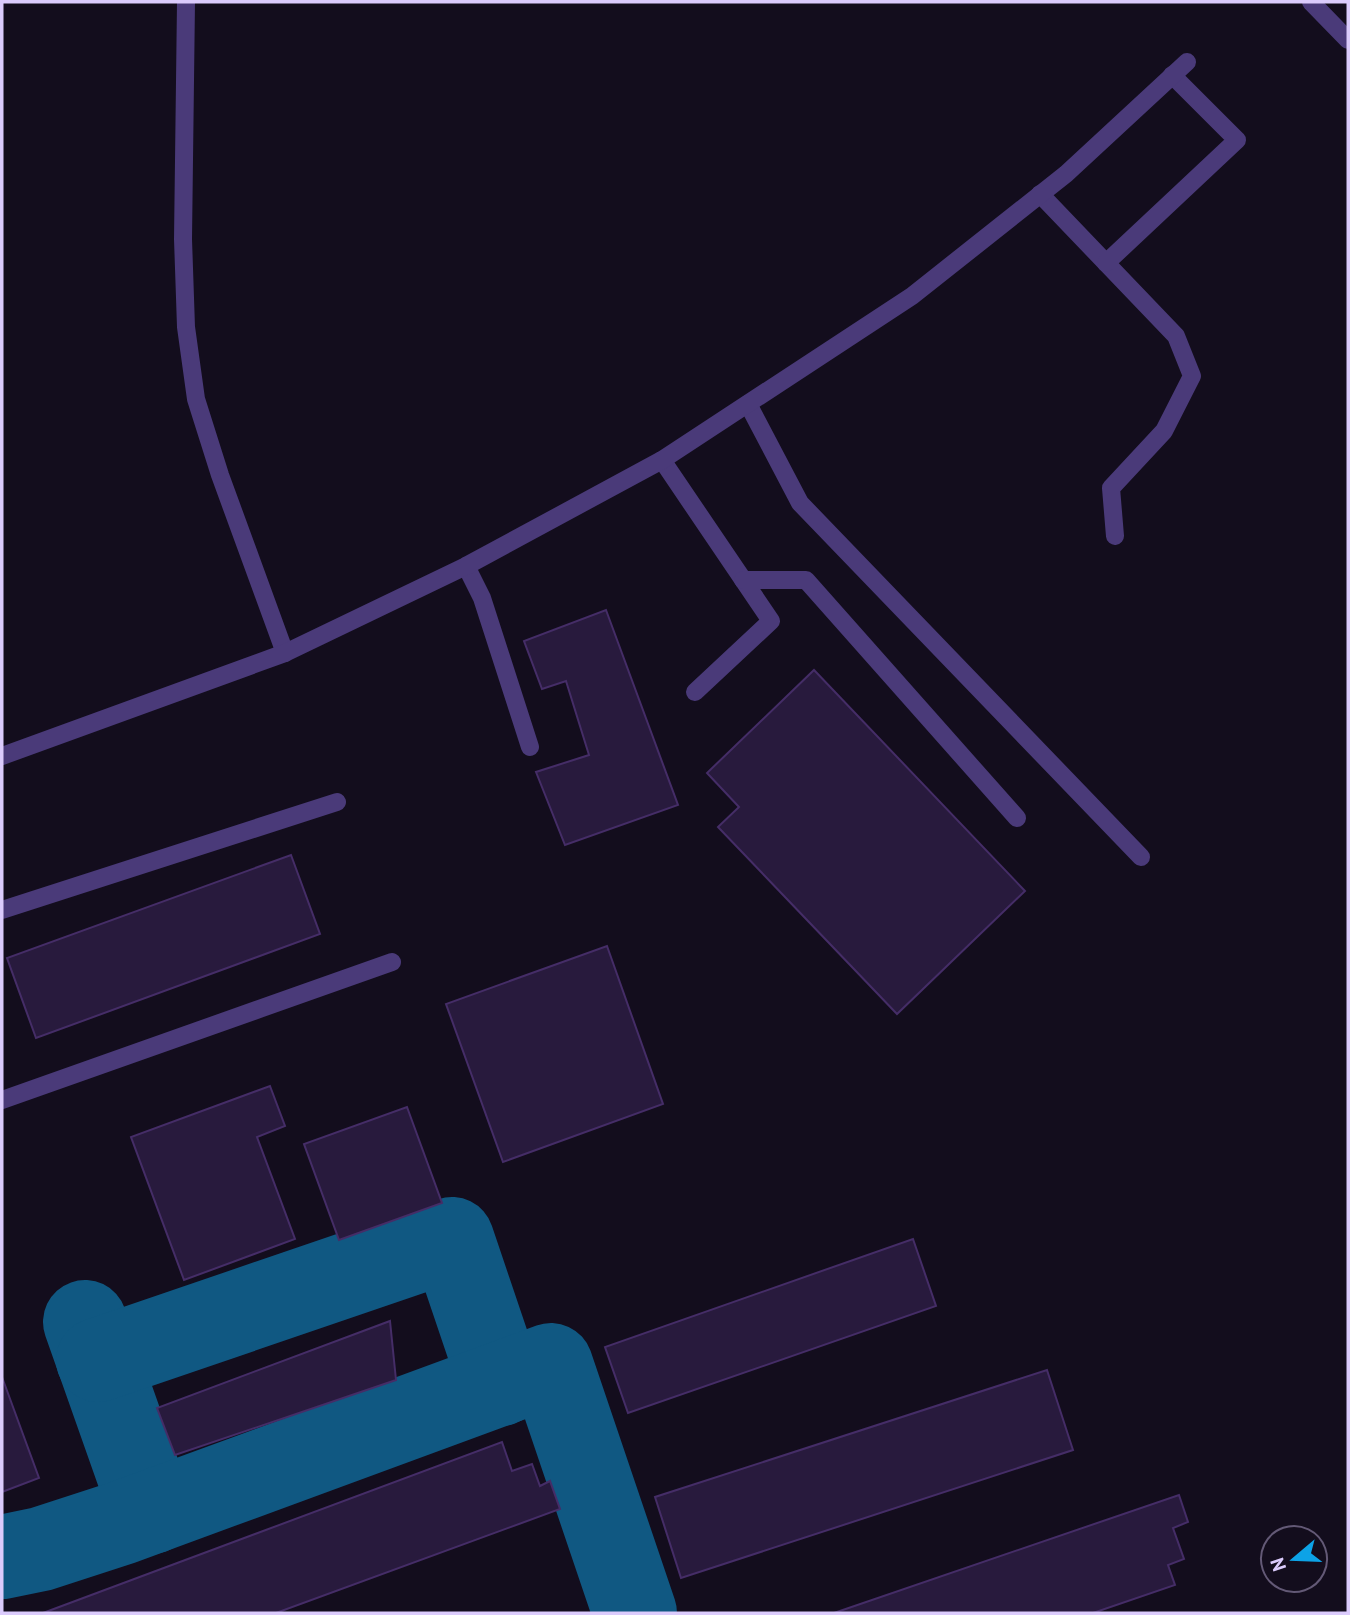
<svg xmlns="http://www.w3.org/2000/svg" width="1350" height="1615" font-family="'PT Sans',sans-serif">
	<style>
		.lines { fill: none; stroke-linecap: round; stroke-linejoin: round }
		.taxiway { stroke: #105882; stroke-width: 84 }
		.building { fill: #281a3d; stroke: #452d67; stroke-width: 2 }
		.minor { stroke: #4a3a79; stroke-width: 18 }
	</style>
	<rect width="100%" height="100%" fill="#130d1d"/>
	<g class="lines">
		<!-- taxiway -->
		<g class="taxiway">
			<path d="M85,1322L152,1512"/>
			<path d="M98,1360L452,1239L501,1384"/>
			<path d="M2,1557L41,1549L121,1523L551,1365L635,1613"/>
		</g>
	</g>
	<!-- building -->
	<g class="building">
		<path d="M606,610L678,805L565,845L536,772L589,755L566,681L542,689L524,641Z"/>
		<path d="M814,670L1025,891L897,1014L718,827L739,807L707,773Z"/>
		<path d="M291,855L320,934L36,1038L7,958Z"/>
		<path d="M607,946L663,1104L503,1162L446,1004Z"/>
		<path d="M270,1086L285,1126L257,1137L295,1239L184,1280L131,1137Z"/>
		<path d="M407,1107L442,1203L339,1240L304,1144Z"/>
		<path d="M913,1239L936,1306L628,1413L605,1347Z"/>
		<path d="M390,1321L396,1380L175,1455L157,1408Z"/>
		<path d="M1047,1370L1073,1450L681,1578L655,1497Z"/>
		<path d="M2,1377L39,1478L2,1492Z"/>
		<path d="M502,1442L512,1471L532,1464L540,1486L550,1481L560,1509L276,1613H43Z"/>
		<path d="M1179,1495L1188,1522L1173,1528L1184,1559L1168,1565L1175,1585L1093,1613H834Z"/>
	</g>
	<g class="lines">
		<!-- minor -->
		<g class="minor">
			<path d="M186,2L183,239L186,327L196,399L220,475L285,653"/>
			<path d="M1311,2L1348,40"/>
			<path d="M1040,194L1176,336L1192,376L1164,431L1111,488L1115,536"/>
			<path d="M1106,263L1237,140L1172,75"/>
			<path d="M748,404L800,503L1141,857"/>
			<path d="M662,460L771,621L695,692"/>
			<path d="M466,566L482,598L530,747"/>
			<path d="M743,580H806L1017,818"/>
			<path d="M2,756L285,653L466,566L662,460L912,296L1066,174L1187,62"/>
			<path d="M2,910L337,802"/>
			<path d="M2,1100L392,962"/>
		</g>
	</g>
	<!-- border -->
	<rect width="1350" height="1615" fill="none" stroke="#dbcbfc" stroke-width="7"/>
	<!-- north arrow -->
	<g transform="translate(1294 1559) rotate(251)"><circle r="33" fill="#130d1d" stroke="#635976" stroke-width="2"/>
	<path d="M0-5L12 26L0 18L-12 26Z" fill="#0da3e7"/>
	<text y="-10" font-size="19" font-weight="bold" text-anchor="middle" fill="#dbcbfc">N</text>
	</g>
</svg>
